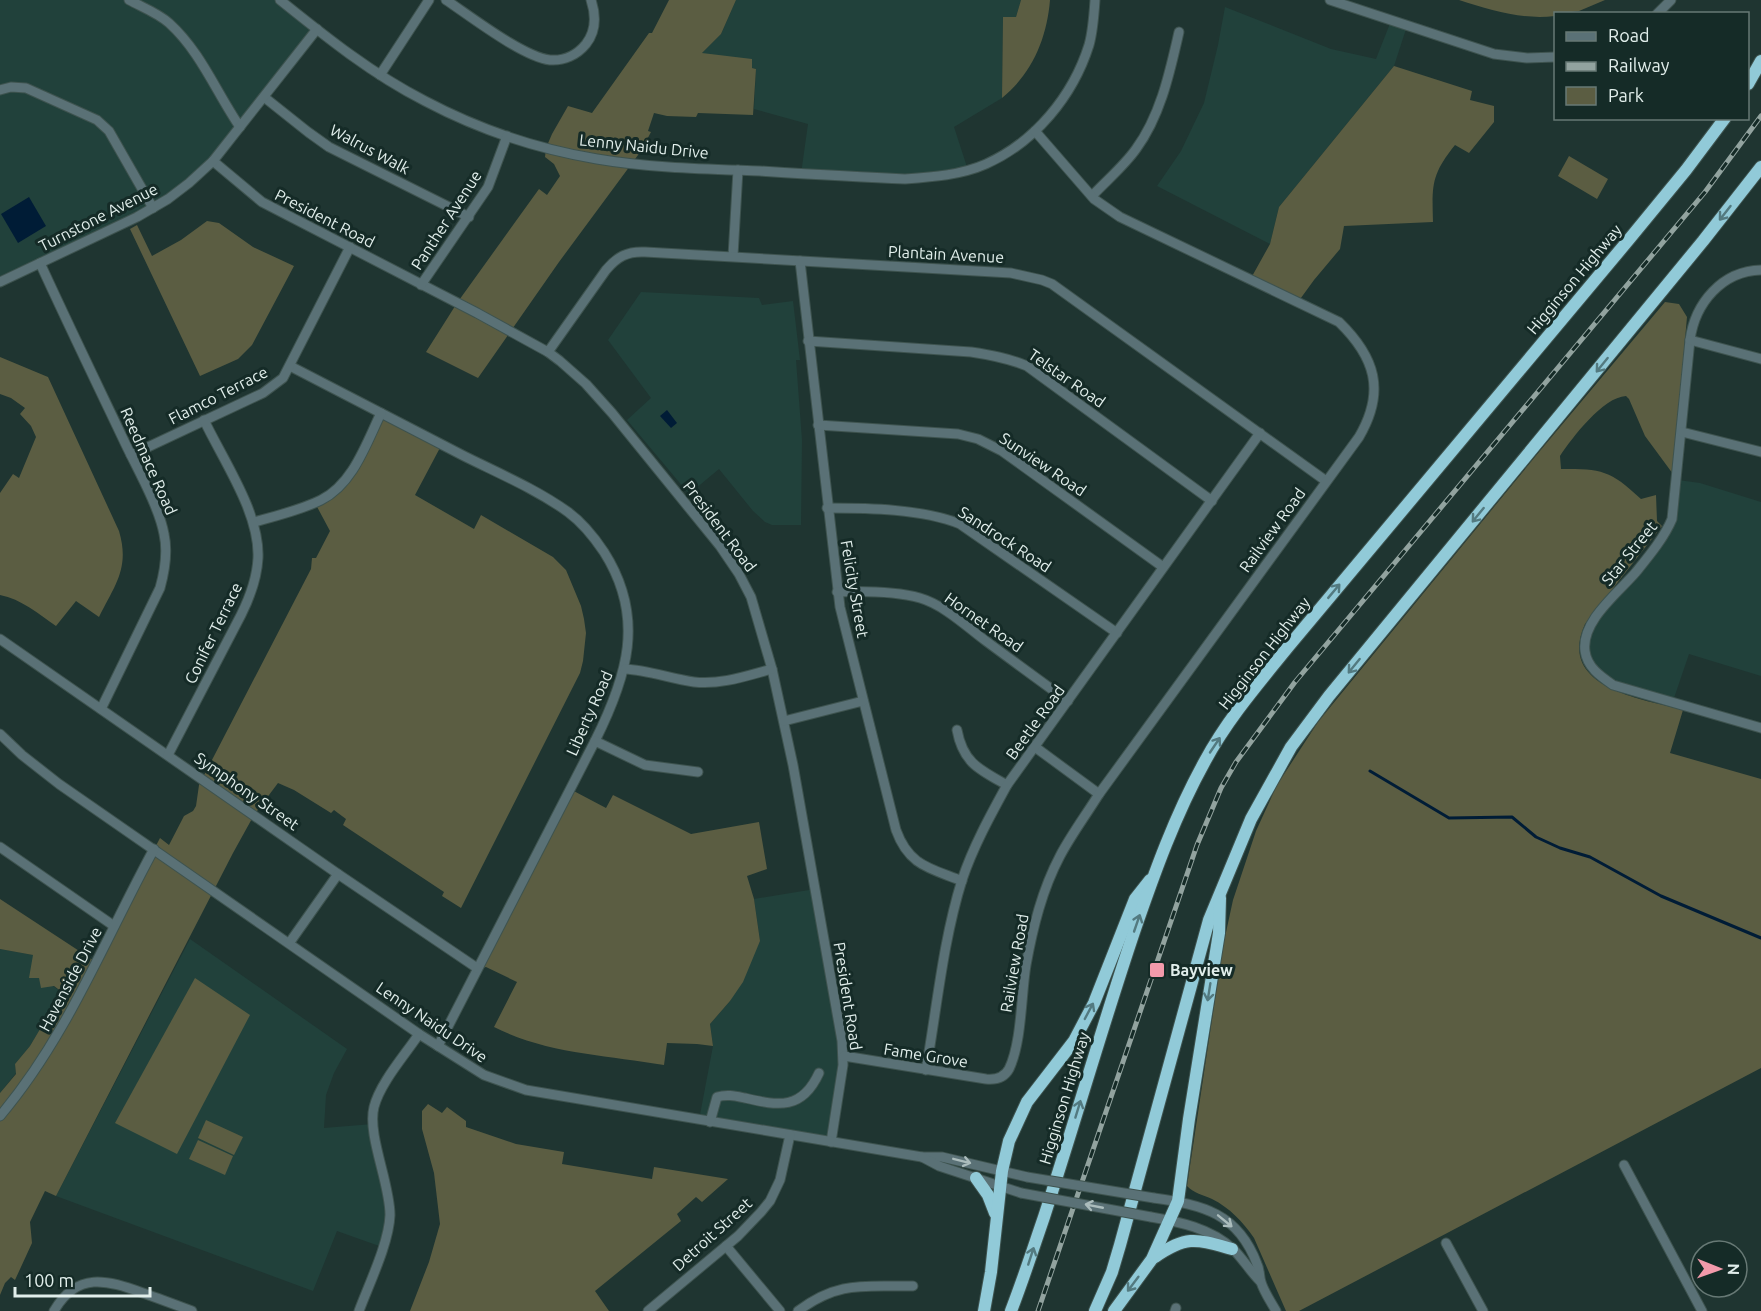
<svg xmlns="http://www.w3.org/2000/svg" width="1761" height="1311" font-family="Ubuntu,sans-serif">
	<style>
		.built { fill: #21413b }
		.green { fill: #5b5d42 }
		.water { fill: #001c36 }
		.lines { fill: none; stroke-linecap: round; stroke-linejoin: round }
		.stream { stroke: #001c36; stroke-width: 3 }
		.minor-casing { stroke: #3e534f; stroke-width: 11 }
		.highway-casing { stroke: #3e534f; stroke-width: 14 }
		.minor { stroke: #5a7176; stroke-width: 9 }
		.highway { stroke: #91cad8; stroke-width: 12 }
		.rail-casing { stroke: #92a39f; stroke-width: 5 }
		.rail { stroke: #152b27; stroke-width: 3; stroke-dasharray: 9; stroke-linecap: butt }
		.minor-bridge-casing { stroke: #3e534f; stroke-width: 11; stroke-linecap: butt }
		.minor-bridge { stroke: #5a7176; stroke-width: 9 }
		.oneway { stroke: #537a80 }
		.oneway2 { stroke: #abbcbc }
		.poi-dot { fill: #f39aab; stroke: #152b27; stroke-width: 2 }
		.labels { text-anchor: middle; stroke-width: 6; stroke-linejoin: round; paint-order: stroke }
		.street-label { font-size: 16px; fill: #e1eeeb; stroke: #152b27 }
		.poi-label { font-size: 16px; font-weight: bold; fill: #e1eeeb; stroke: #152b27; text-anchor: start }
	</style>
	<rect width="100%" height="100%" fill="#1f3531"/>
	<!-- built -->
	<g class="built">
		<path d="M0,0H279L317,30L214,161L169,200L0,283Z"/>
		<path d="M736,0H1021L1016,17H1003L1002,98L954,127L968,170L939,177L801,174L808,124L754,109L756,69L702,53L721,34Z"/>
		<path d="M1225,7L1331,49L1376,59L1391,21L1407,26L1394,66L1279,207L1270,244L1157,186L1181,151L1204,103L1218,45Z"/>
		<path d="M641,292L759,298L762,305L793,301L800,360H796L802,440L801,525H772L765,522L753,511L719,469L689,494L627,420L651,398L608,340Z"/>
		<path d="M1678,480L1700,483L1761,502V676L1689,654L1673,701L1617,684L1596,668L1587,648L1592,625L1662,540Z"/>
		<path d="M815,889L842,1041L831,1142L699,1120L713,1046L710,1024L730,1001L760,941L754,899Z"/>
		<path d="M190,939L347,1049L334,1073L326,1095L324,1128L373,1124L389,1195L382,1247L337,1231L313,1291L56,1196Z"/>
		<path d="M0,949L33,955L40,978L62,992L30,1046L15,1064L16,1073L0,1093Z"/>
	</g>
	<!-- green -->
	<g class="green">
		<path d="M669,0H736L721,34L702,53L752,59V68L756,69L753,115L698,113L696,117L667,116L654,113L648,131L651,132L641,151L559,262L478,378L426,352L457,303L539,189L547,195L560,176L554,164L545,157L546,148L552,134L568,106L592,113L649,33H652Z"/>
		<path d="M1021,0H1050C1047,38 1032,74 1002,98L1003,17H1016Z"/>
		<path d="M1459,0H1605L1579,11L1556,14L1555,16C1521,20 1491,10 1459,0Z"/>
		<path d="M1394,66L1472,91L1470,100L1494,106V122L1469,153L1455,145C1431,175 1432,185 1433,222L1344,226L1340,249L1314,280L1298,302L1250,280L1270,244L1279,207Z"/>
		<path d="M1569,156L1608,179L1597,199L1558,176Z"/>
		<path d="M207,221L219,223L253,247L294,266L252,345L238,359L200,376L130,229L137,225L152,256L181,240Z"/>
		<path d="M1665,302L1679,304L1687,317L1673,474L1645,436L1629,399L1626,396C1603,397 1572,438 1560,456L1561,469C1602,469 1610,470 1641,499L1656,495L1657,521L1662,526L1585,624C1556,688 1642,699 1683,710L1670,753L1761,779V1068L1299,1311H1286L1254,1238C1243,1222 1230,1208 1212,1199C1203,1195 1194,1193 1187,1186L1223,946L1233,900L1256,831L1277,785L1318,722L1539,452Z"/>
		<path d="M0,357L48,377L119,531C130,568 115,585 99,617L76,601L56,626C39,614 21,599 0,595V493L13,474L19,478L36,437L31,426L20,414L25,408L11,398L0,394Z"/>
		<path d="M382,413L442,444L415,495L474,529L481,515L553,557L566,570L581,606L584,619L586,633L583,661L580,673L461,908L442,896L444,892L343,825L346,819L334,810L331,813L294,790L278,783L254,815L233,853L56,1196L45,1191L30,1222L32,1243L15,1280L11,1277L5,1283L0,1295V1093L16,1074L15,1064L30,1046L62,992L54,986L41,988L39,978H29L33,955L0,949V899L96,962L160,838L169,845L184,816L193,811L196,806L199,785L311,569L312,558H316L330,531L315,503L337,489Z"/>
		<path d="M570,789L606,808L613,795L691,834L759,822L767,869L747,876L754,899L760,941L743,982L730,1001L710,1024L713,1046L697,1044L667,1043L664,1065C606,1055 547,1054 494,1027L517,982L486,967L478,969Z"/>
		<path d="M195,978L250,1015L177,1154L115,1123Z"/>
		<path d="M428,1104L442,1113L447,1107L466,1121V1127L516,1144L564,1152L562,1164L652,1179L654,1167L728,1179L702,1202L696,1197L677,1214L681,1221L595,1291L609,1311H410L429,1262L440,1224L434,1173L422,1129V1111Z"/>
		<path d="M206,1120L243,1137L234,1155L198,1138Z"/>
		<path d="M198,1140L233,1156L225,1175L189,1159Z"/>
	</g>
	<!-- water -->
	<g class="water">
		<path d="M29,197L46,226L18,243L1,214Z"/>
		<path d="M667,410L677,423L671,428L660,416Z"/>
	</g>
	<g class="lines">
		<!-- stream -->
		<path class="stream" d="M1370,771L1449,818L1512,817L1536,837L1560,848L1590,857L1661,896L1761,938"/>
		<!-- minor casing -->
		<g class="minor-casing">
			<g id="minor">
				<path d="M129,0C142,7 158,13 169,23C201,52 216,92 240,127"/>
				<path d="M280,0C326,37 372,74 425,101C478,129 537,149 597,159C650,168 706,169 760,171C808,174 857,177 905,179C933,177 961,175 986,164C1035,142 1073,96 1089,45C1093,31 1094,15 1095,0"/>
				<path d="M446,0C470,16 523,57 550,60C564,61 577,55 586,44C596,31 596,15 591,0"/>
				<path d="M1330,0L1494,54L1527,58L1556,57"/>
				<path d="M1657,14L1671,0"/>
				<path d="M380,75L429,0"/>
				<path d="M0,90L11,87L26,88L97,120L109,131L153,208"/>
				<path d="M264,97L308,132L329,147L469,217"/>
				<path d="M213,161L262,202L477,313L548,352L560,361L586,384L612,413L720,546L739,574L751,597L772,669L793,765L842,1041L843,1065L831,1142"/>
				<path d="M1092,196C1106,181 1124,166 1136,149C1161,115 1170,71 1179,32"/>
				<path d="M733,256L738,170"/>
				<path d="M800,261L840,607L896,830C909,866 930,868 962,881"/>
				<path d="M40,263C68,324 97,384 126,445C138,470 159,507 164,534C168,552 165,570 160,588L101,709"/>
				<path d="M1761,270C1722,271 1695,303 1690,340L1672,519C1664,538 1649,556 1636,572C1618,593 1581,621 1585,651C1587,667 1600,676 1613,685L1761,728"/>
				<path d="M0,282L137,217L168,199L189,183L213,161L317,29"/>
				<path d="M421,285L488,187L507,136"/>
				<path d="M1690,340L1761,359"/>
				<path d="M808,341L971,352C991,355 1008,358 1027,366L1212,501"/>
				<path d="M548,352L606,270C617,257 627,251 645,252L1011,273L1042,280L1052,284L1326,481"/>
				<path d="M290,366C348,396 406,426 464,456C498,473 536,489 568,512C583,523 594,537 604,552C646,618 627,677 595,741L438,1046"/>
				<path d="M818,425L958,434L978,439L1002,451L1163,567"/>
				<path d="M1682,432L1761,452"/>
				<path d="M131,455L263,393L283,378L350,247"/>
				<path d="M827,508C869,508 922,509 960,524L1117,633"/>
				<path d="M254,522C276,516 301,510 321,500C353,484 366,444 381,413"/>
				<path d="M837,592C864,591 894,591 920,598C944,605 966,626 986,641C1013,661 1040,681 1068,701"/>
				<path d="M0,639L338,874L477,968"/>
				<path d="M625,669C648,670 671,679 694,682C721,685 746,676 772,669"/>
				<path d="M784,721L863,701"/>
				<path d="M957,730C963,763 980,770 1007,785"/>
				<path d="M0,734L22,755L59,784L419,1034L484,1075L526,1090L922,1157H942L1027,1177"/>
				<path d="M595,741L645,765L698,772"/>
				<path d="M1035,747L1099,794"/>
				<path d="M168,755L241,615C250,597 257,578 258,558C260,513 223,460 204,420"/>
				<path d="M0,847L114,926"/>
				<path d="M290,942L338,874"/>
				<path d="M844,1056L986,1079C996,1080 1004,1078 1009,1069C1022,1042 1021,995 1026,965C1033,927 1042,890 1060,856C1071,835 1086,815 1099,794L1359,437C1386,391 1375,357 1339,322L1120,217L1094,199L1035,131"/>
				<path d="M926,1070C937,1007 943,941 962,880C973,847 990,816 1007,785L1260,433"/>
				<path d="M0,1116C67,1037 105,939 154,849"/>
				<path d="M710,1122L717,1097C727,1094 735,1096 745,1098C779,1106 802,1110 819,1073"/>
				<path d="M922,1157L939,1166L1021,1193"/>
				<path d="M1624,1165L1702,1311"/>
				<path d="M1154,1198C1203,1205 1238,1213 1257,1264C1260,1270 1259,1276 1261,1282C1264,1292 1271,1302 1276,1311"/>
				<path d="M1151,1217C1180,1222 1210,1228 1233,1249C1243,1259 1250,1271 1260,1281"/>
				<path d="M1446,1243L1483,1311"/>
				<path d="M726,1246L780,1311"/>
				<path d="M54,1311C77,1271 107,1280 143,1293C160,1299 176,1305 192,1311"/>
				<path d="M359,1311C369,1284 389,1243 390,1215C390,1183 367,1135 374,1107C380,1083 405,1055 419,1034"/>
				<path d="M648,1311L738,1236L761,1212L770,1201L780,1180L790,1135"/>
				<path d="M798,1311C839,1280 865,1287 913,1286"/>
				<path d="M1175,1311L1176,1308"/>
			</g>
		</g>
		<!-- highway casing -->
		<g class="highway-casing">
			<g id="highway">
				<path d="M1748,84L1761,61"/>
				<path d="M976,1178L988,1195L995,1213"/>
				<path d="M1155,1257C1187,1235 1196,1239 1232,1249"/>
				<path d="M984,1311L991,1272L1002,1171L1009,1141L1027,1102L1074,1041L1094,1003L1135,899L1150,880"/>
				<path d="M1011,1311C1023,1280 1033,1249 1044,1217C1075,1122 1102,1027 1134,932C1154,874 1175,815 1205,761C1227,720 1258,684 1288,647L1631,237L1686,170L1725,118"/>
				<path d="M1095,1311L1112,1272L1120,1245L1209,920L1251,819L1291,747L1329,696L1703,241L1761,167"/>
				<path d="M1114,1311L1152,1259L1178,1201L1189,1119L1219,933L1220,898"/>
			</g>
		</g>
		<!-- minor -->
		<use href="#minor" class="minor"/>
		<!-- highway -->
		<use href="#highway" class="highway"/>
		<!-- rail casing -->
		<g class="rail-casing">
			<path id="rail" d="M1038,1311L1197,845L1221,788L1236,762L1295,682L1705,192L1761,116"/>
		</g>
		<!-- rail -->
		<use href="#rail" class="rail"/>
		<!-- minor-bridge casing -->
		<g class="minor-bridge-casing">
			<g id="minor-bridge">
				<path d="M1027,1177L1154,1198"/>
				<path d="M1021,1193L1151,1217"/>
			</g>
		</g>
		<!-- minor-bridge -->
		<use href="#minor-bridge" class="minor-bridge"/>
	</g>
	<!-- one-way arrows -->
	<defs><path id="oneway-shaft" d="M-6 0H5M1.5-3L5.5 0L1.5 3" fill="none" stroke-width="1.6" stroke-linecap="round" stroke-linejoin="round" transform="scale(1.5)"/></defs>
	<g class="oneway">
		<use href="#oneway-shaft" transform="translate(1725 213) rotate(128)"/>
		<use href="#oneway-shaft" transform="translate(1602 365) rotate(129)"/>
		<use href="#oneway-shaft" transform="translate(1478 515) rotate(129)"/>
		<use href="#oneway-shaft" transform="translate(1334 591) rotate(-50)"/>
		<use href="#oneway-shaft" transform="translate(1354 666) rotate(129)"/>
		<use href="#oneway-shaft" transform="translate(1215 745) rotate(-56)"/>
		<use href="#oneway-shaft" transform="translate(1137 923) rotate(-71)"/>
		<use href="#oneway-shaft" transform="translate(1209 992) rotate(99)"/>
		<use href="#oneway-shaft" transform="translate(1089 1011) rotate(-62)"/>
		<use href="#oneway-shaft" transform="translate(1078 1109) rotate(-73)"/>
		<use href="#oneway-shaft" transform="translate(1031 1256) rotate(-72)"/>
		<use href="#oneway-shaft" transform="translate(1133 1284) rotate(127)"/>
	</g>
	<g class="oneway2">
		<use href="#oneway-shaft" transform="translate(962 1161) rotate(14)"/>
		<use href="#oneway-shaft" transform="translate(1094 1206) rotate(-169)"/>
		<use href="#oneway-shaft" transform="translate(1225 1221) rotate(39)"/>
	</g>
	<!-- markers -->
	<rect class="poi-dot" x="1149" y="962" width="16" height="16" rx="3"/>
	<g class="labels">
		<!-- street labels -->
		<g class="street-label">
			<text transform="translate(644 146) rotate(6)" y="6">Lenny Naidu Drive</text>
			<text transform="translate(370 149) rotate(28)" y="6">Walrus Walk</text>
			<text transform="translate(98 217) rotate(-27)" y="6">Turnstone Avenue</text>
			<text transform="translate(325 218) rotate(27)" y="6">President Road</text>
			<text transform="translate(446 220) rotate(-57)" y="6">Panther Avenue</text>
			<text transform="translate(946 254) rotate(3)" y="6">Plantain Avenue</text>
			<text transform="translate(1574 279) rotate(-50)" y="6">Higginson Highway</text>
			<text transform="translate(1067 378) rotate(35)" y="6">Telstar Road</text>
			<text transform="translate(218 395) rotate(-27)" y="6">Flamco Terrace</text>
			<text transform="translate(149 461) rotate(66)" y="6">Reedmace Road</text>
			<text transform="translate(1043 464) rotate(34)" y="6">Sunview Road</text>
			<text transform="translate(720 526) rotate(53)" y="6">President Road</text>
			<text transform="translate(1272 530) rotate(-54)" y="6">Railview Road</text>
			<text transform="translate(1005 539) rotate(33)" y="6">Sandrock Road</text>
			<text transform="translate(1629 553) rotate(-51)" y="6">Star Street</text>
			<text transform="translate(855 589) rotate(80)" y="6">Felicity Street</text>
			<text transform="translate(984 622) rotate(35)" y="6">Hornet Road</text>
			<text transform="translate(213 633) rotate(-64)" y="6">Conifer Terrace</text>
			<text transform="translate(1264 653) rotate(-52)" y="6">Higginson Highway</text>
			<text transform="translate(589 713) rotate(-66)" y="6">Liberty Road</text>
			<text transform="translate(1035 722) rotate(-54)" y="6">Beetle Road</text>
			<text transform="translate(247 791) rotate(35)" y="6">Symphony Street</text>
			<text transform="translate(1014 963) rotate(-80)" y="6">Railview Road</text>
			<text transform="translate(70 979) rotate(-62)" y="6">Havenside Drive</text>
			<text transform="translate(848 996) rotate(81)" y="6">President Road</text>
			<text transform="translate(432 1022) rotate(34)" y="6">Lenny Naidu Drive</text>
			<text transform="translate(926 1055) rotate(9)" y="6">Fame Grove</text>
			<text transform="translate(1064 1098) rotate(-73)" y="6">Higginson Highway</text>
			<text transform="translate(712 1234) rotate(-42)" y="6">Detroit Street</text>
		</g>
		<!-- poi labels -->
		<g class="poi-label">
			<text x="1170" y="976">Bayview</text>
		</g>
	</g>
	<!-- legend -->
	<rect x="1554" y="12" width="195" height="108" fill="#152b27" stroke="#677975" stroke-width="1.5"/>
	<rect x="1566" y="32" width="30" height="9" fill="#5a7176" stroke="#677975" stroke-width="1.5"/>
	<text x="1608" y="42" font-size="18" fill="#e1eeeb">Road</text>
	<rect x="1566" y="62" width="30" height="9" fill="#92a39f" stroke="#677975" stroke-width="1.5"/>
	<text x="1608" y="72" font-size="18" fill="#e1eeeb">Railway</text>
	<rect x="1566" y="87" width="30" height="18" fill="#5b5d42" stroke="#677975" stroke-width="1.5"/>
	<text x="1608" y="102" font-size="18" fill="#e1eeeb">Park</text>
	<!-- north arrow -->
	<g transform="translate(1719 1269) rotate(91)"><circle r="28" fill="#152b27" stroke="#677975" stroke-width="1.5"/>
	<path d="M0-4.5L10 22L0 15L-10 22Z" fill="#f39aab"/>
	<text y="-9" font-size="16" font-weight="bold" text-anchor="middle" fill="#e1eeeb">N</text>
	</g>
	<!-- scale -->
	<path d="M15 1287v9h135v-9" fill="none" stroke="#e1eeeb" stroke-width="3"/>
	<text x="24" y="1287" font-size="18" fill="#e1eeeb" stroke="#152b27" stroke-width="4.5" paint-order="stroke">100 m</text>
</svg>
